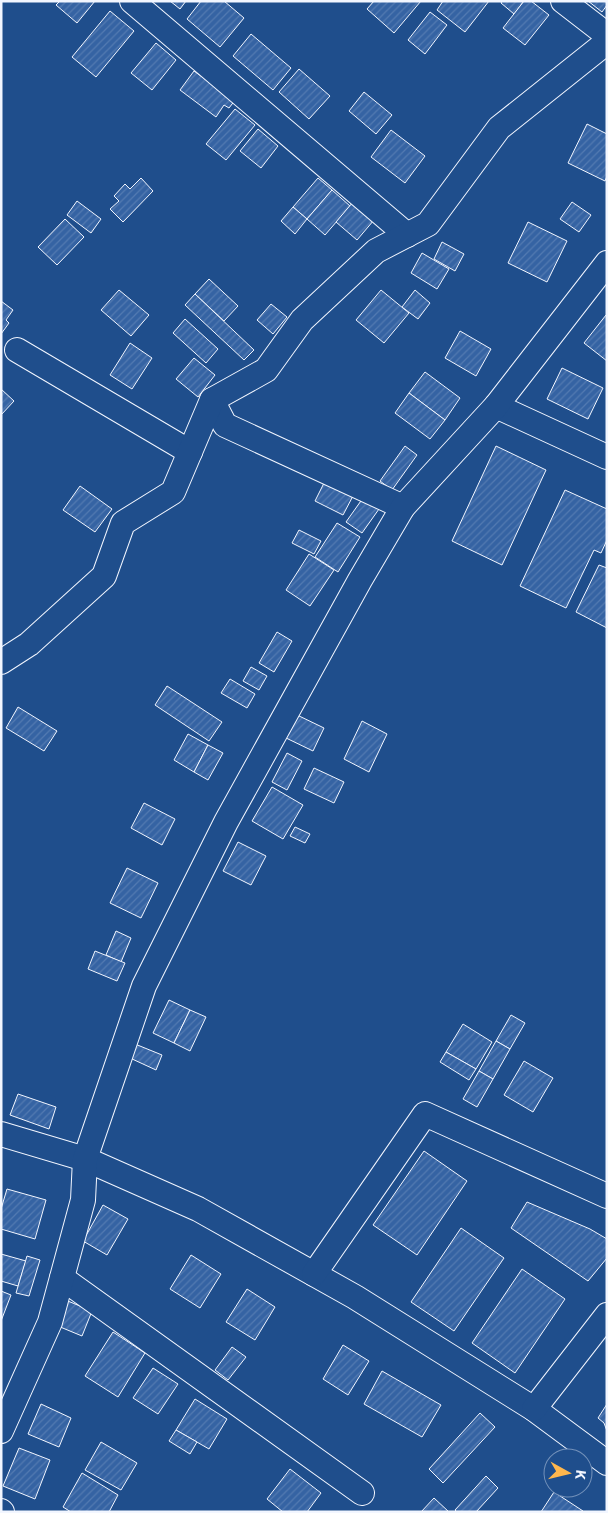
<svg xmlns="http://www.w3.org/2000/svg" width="608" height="1513" font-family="'IBM Plex Sans',sans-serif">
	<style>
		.building { fill: url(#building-hatch); stroke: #f2f6ff }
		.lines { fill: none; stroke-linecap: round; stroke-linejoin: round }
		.minor-casing { stroke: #f2f6ff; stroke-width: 26 }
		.minor { stroke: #1f4e8c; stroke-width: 24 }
	</style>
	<defs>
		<pattern id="building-hatch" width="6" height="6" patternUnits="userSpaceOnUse" patternTransform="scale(1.25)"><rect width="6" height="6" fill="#3563a3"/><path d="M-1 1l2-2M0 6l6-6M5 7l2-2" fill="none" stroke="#537ab1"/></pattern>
	</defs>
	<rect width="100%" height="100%" fill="#1f4e8c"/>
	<!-- building -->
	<g class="building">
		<path d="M60,1H95L77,23L56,5Z"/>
		<path d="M170,1H186L180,9Z"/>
		<path d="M201,1H224L244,18L220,47L187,19Z"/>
		<path d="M374,1H421L394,33L367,9Z"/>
		<path d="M443,1H489L465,32L437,10Z"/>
		<path d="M502,1H524L514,14L501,3Z"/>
		<path d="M524,1H531L549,15L525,45L503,28Z"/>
		<path d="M588,1H606L607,5L602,12Z"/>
		<path d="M110,11L134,31L96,77L72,57Z"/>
		<path d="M430,12L447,25L425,54L408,40Z"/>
		<path d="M251,34L291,68L273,90L233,56Z"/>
		<path d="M156,43L176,60L152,90L131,73Z"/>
		<path d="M299,69L330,96L309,119L279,92Z"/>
		<path d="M194,71L217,88L239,95L229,108L224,105L216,117L180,90Z"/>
		<path d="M364,92L392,115L376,134L349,111Z"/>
		<path d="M235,109L255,125L226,160L206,144Z"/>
		<path d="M587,124L607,134V176L605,181L568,163Z"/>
		<path d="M258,129L278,146L261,168L240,151Z"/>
		<path d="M391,130L425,156L405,183L371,157Z"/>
		<path d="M141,178L153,191L123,222L110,209L119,201L114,196L125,184L130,189Z"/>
		<path d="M318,178L332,190L307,219L293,207Z"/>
		<path d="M332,190L350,206L325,235L307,219Z"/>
		<path d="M77,201L101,219L91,233L67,215Z"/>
		<path d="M353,202L374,220L357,240L336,222Z"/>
		<path d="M572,202L591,215L579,232L560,219Z"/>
		<path d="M293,207L307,219L295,234L281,221Z"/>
		<path d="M65,219L84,237L57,265L38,247Z"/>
		<path d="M528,222L567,241L547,282L508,263Z"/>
		<path d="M442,242L464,254L455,271L434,259Z"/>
		<path d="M422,253L449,269L437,289L411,273Z"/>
		<path d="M209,279L238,306L224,321L195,294Z"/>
		<path d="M119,290L149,315L131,336L101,310Z"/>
		<path d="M381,290L409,313L384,343L356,320Z"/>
		<path d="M415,290L430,303L418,319L402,307Z"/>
		<path d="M195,294L254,350L244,360L185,305Z"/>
		<path d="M1,301L13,310L6,320L9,323L1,334Z"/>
		<path d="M271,304L287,317L273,334L257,320Z"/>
		<path d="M606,315L607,316V361L584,343Z"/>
		<path d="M185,319L218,349L206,363L173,333Z"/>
		<path d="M460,331L491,349L476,376L445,358Z"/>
		<path d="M130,343L152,358L132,389L110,375Z"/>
		<path d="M194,358L215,375L198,397L176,379Z"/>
		<path d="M562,368L603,388L588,419L547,399Z"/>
		<path d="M425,372L460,398L445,420L409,393Z"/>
		<path d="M1,389L14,401L1,415Z"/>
		<path d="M409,393L445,420L430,439L395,413Z"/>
		<path d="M405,446L417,455L392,490L380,481Z"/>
		<path d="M496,446L546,470L502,565L452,541Z"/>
		<path d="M326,479L354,494L343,515L315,501Z"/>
		<path d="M80,486L112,509L95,532L63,510Z"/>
		<path d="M565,490L607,509V540L601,553L594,550L566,608L520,586Z"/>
		<path d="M363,498L379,509L362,533L346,522Z"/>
		<path d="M337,523L360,537L338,572L315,557Z"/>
		<path d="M299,530L321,541L314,554L292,543Z"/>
		<path d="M309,554L334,570L310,606L286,590Z"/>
		<path d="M599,565L607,568V628L576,612Z"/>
		<path d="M277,632L292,641L274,672L259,663Z"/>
		<path d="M251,667L267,676L259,690L243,681Z"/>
		<path d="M230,679L255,694L247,708L221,693Z"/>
		<path d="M167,686L222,722L209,741L155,705Z"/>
		<path d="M18,707L57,731L44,751L6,728Z"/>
		<path d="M295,714L324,728L313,751L284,737Z"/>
		<path d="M362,721L387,734L369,772L344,759Z"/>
		<path d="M188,734L208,745L194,772L174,760Z"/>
		<path d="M208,745L223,753L208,780L194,772Z"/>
		<path d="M287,753L302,761L287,790L272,782Z"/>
		<path d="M314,768L344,782L334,803L304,789Z"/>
		<path d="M272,787L303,805L283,839L252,821Z"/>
		<path d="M144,803L175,819L162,845L131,828Z"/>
		<path d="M295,827L310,834L305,843L290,836Z"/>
		<path d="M238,842L266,856L251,885L223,871Z"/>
		<path d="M127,868L158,883L141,918L110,903Z"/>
		<path d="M116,931L131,938L121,962L106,955Z"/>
		<path d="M95,951L125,963L117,981L88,969Z"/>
		<path d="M169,1000L190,1010L174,1043L153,1033Z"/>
		<path d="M190,1010L206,1017L190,1051L174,1043Z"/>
		<path d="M511,1015L525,1023L510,1049L496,1041Z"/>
		<path d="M463,1024L492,1042L476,1069L446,1052Z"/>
		<path d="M496,1041L510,1049L493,1079L479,1071Z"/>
		<path d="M135,1044L162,1055L156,1070L130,1058Z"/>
		<path d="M446,1052L476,1069L469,1080L440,1062Z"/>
		<path d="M524,1061L553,1078L533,1112L504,1095Z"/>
		<path d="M479,1071L493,1079L477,1107L463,1099Z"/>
		<path d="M18,1094L56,1107L49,1129L10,1115Z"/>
		<path d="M424,1151L467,1181L417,1255L373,1225Z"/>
		<path d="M7,1189L46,1200L35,1239L1,1229V1209Z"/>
		<path d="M527,1202L590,1229L607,1239V1258L588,1281L511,1228Z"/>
		<path d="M103,1205L128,1219L107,1255L83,1241Z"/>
		<path d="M461,1228L504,1258L454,1331L411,1302Z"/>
		<path d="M1,1254L26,1261L18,1286L1,1281Z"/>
		<path d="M191,1255L221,1274L200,1308L170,1289Z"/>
		<path d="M27,1256L40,1260L29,1296L16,1293Z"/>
		<path d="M522,1269L565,1299L515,1373L472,1343Z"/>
		<path d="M247,1289L275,1307L255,1340L226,1322Z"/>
		<path d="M1,1291L11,1295L1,1321Z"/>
		<path d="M63,1299L92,1311L82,1336L53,1324Z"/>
		<path d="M113,1332L145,1353L118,1397L85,1376Z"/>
		<path d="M343,1345L369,1361L348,1395L323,1379Z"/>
		<path d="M232,1347L246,1357L228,1380L215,1370Z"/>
		<path d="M153,1368L178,1384L158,1414L133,1398Z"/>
		<path d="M382,1371L441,1405L422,1437L364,1404Z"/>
		<path d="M195,1399L227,1419L209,1449L176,1430Z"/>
		<path d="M41,1404L71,1418L59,1447L28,1434Z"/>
		<path d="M607,1404V1431L604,1423L598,1418Z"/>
		<path d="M480,1413L495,1427L443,1483L429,1469Z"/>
		<path d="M176,1430L197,1442L190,1454L169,1441Z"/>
		<path d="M101,1442L137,1463L121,1490L85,1470Z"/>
		<path d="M19,1448L50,1460L35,1499L3,1486Z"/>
		<path d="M290,1469L321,1493L307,1512H283L267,1499Z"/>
		<path d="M82,1473L118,1495L109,1512H71L63,1507Z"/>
		<path d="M486,1476L498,1488L476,1512H457L455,1510Z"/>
		<path d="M554,1492L583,1511V1512H541Z"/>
		<path d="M434,1498L449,1512H421Z"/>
	</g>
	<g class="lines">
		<!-- minor casing -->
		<g class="minor-casing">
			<g id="minor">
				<path d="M132,1L407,235"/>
				<path d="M563,1L607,35"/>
				<path d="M17,350L190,452"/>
				<path d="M212,400L225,425L403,507"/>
				<path d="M496,406L607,457"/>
				<path d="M1,662L29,644L104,576L123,523L173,492L212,400L266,370L302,320L376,251L428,224L499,128L607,42"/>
				<path d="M1,1134L85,1159L198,1209L355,1297L534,1409L607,1463"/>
				<path d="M314,1274L425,1114L607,1196"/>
				<path d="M62,1278L362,1493"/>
				<path d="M534,1409L607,1315"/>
				<path d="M1,1431L50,1322L83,1200L85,1159L144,986L226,822L360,580L403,507L496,406L607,263"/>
				<path d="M1,1511L2,1512"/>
			</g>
		</g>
		<!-- minor -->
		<use href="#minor" class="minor"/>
	</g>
	<!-- border -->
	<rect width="608" height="1513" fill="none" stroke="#f2f6ff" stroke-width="5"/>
	<!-- north arrow -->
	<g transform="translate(568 1473) rotate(98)"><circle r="24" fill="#1f4e8c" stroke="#7391ba"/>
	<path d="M0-4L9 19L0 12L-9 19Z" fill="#ffb74d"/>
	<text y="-8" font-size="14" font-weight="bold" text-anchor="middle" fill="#f2f6ff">K</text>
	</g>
</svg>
